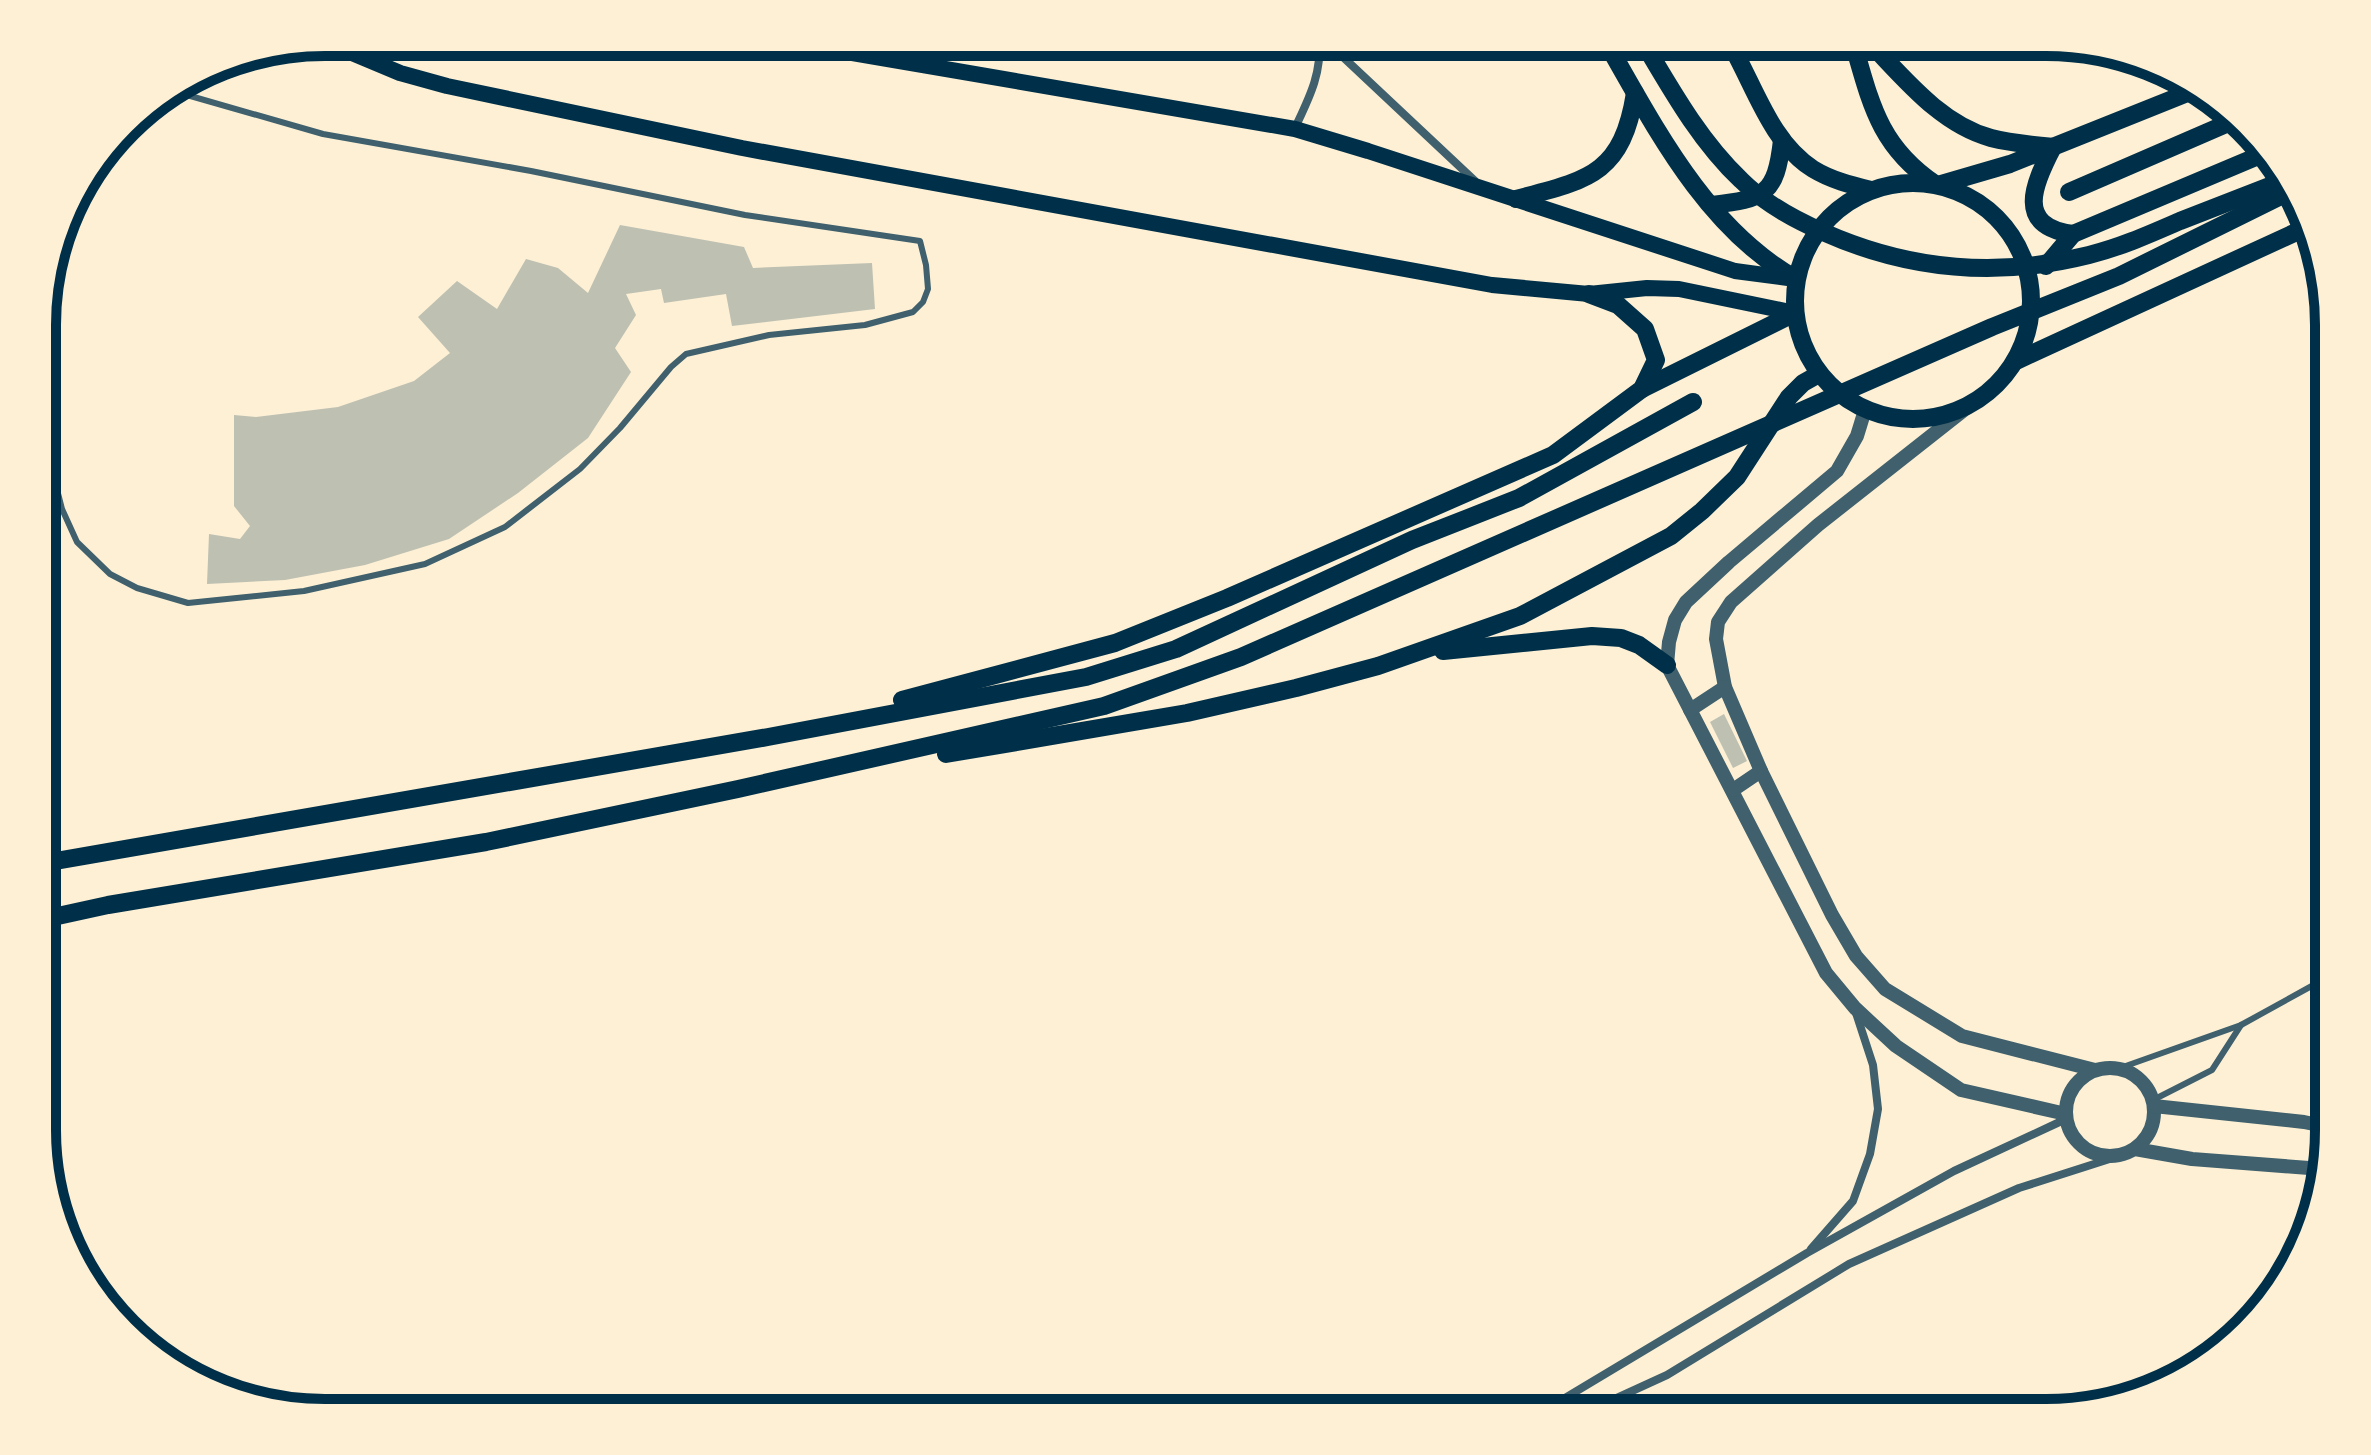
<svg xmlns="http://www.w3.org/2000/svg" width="2371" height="1455" font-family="Roboto,sans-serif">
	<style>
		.building { fill: #bec0b2 }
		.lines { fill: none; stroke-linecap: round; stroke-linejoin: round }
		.service { stroke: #3f606c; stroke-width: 6 }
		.minor { stroke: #3f606c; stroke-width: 8 }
		.tertiary { stroke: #3f606c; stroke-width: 14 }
		.secondary { stroke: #003049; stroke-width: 16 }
		.primary { stroke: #003049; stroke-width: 18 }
		.rim { fill: none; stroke: #003049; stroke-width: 10 }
	</style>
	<rect width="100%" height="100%" fill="#fdf0d5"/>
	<!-- building -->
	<g class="building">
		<path d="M620,225L744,247L753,268L872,263L875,309L732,326L726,294L664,303L661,289L626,294L636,315L615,348L631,372L588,438L518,493L449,539L365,565L285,580L207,584L209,534L240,539L250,526L234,506V415L256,417L338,407L414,381L450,353L418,317L457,281L497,309L526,259L558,268L588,293Z"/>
		<path d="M1724,714L1747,761L1733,768L1710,722Z"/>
	</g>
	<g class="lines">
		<!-- service -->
		<g class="service">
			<path d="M44,403L52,470L62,509L77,542L110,574L137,588L188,603L304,591L425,564L505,527L580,469L620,428L671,367L686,354L769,335L865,325L913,312L923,302L928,289L926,265L920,241L745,215L531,171L323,134L173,91"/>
			<path d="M2120,1068L2241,1025L2328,977"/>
			<path d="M2153,1100L2212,1070L2241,1025"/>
		</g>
		<!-- minor -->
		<g class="minor">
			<path d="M1327,42L1475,181"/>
			<path d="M1295,128C1308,100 1322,74 1319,42"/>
			<path d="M1811,1249L1853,1201L1870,1154L1878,1109L1873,1065L1856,1013"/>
			<path d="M1540,1413L1807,1253L1954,1171L2066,1119"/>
			<path d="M1584,1413L1667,1375L1849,1264L2019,1188L2119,1156"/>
		</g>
		<!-- tertiary -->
		<g class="tertiary">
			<path d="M1969,406L1818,525L1731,602L1718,622L1716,639L1725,687L1761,771L1832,915L1856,956L1885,989L1962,1036L2095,1070"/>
			<path d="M1865,410L1857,436L1837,471L1729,562L1686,602L1675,620L1669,642L1667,665L1826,973L1855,1008L1896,1046L1961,1090L2066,1114"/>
			<path d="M1690,710L1725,687"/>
			<path d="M1733,790L1761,771"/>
			<circle cx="2110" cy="1112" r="44"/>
			<path d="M2154,1106L2304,1122L2328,1127"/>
			<path d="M2135,1149L2192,1159L2322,1169"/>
		</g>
		<!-- secondary -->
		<g class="secondary">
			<path d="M326,42L400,73L447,86L742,148L1492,285L1589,294L1647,288L1679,289L1795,313"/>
			<path d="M788,42L1295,129L1368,151L1735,271L1795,279"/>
		</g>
		<!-- primary -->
		<g class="primary">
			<path d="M1606,42C1656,129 1706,228 1796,279"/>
			<path d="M1643,42C1672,91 1700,141 1741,180C1764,203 1793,219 1823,232C1908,270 1998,278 2089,255C2121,247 2150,234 2180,221C2216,207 2252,193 2288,179"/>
			<path d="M1729,42C1754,84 1770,142 1813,169C1831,180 1851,185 1871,190"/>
			<path d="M1853,42C1871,104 1879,146 1935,184"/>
			<path d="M1869,42C1904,78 1940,124 1991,138C2010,143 2032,145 2053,147C2033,185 2015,226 2073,234"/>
			<circle cx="1913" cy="301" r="118"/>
			<path d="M1938,185L2010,164L2200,88"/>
			<path d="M2069,192L2233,121"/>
			<path d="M1516,199C1588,180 1622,175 1635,93"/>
			<path d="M1712,205C1764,199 1776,195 1782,140"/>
			<path d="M2046,266L2073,234L2263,154"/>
			<path d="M2016,361L2305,228"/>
			<path d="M1642,389L1795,313"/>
			<path d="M1443,651L1592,636L1621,638L1639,645L1667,665"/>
			<path d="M902,700L1115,643L1227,598L1553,455L1642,389L1656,360L1645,329L1618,305L1589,294"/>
			<path d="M946,754L1187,713L1296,688L1378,666L1520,616L1671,536L1702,511L1737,477L1789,397L1803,383L1819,374"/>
			<path d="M44,863L768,737L1086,677L1176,649L1412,540L1519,498L1693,402"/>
			<path d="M44,919L108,905L486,842L738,789L1104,706L1241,657L1992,327L2119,276L2293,190"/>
		</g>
	</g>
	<!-- crop -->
	<path d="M0 0H2371V1455H0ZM325 56H2046A269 269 0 0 1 2315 325V1130A269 269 0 0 1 2046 1399H325A269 269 0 0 1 56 1130V325A269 269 0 0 1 325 56Z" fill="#fdf0d5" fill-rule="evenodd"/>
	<path class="rim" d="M325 56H2046A269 269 0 0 1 2315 325V1130A269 269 0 0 1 2046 1399H325A269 269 0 0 1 56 1130V325A269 269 0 0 1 325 56Z"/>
</svg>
